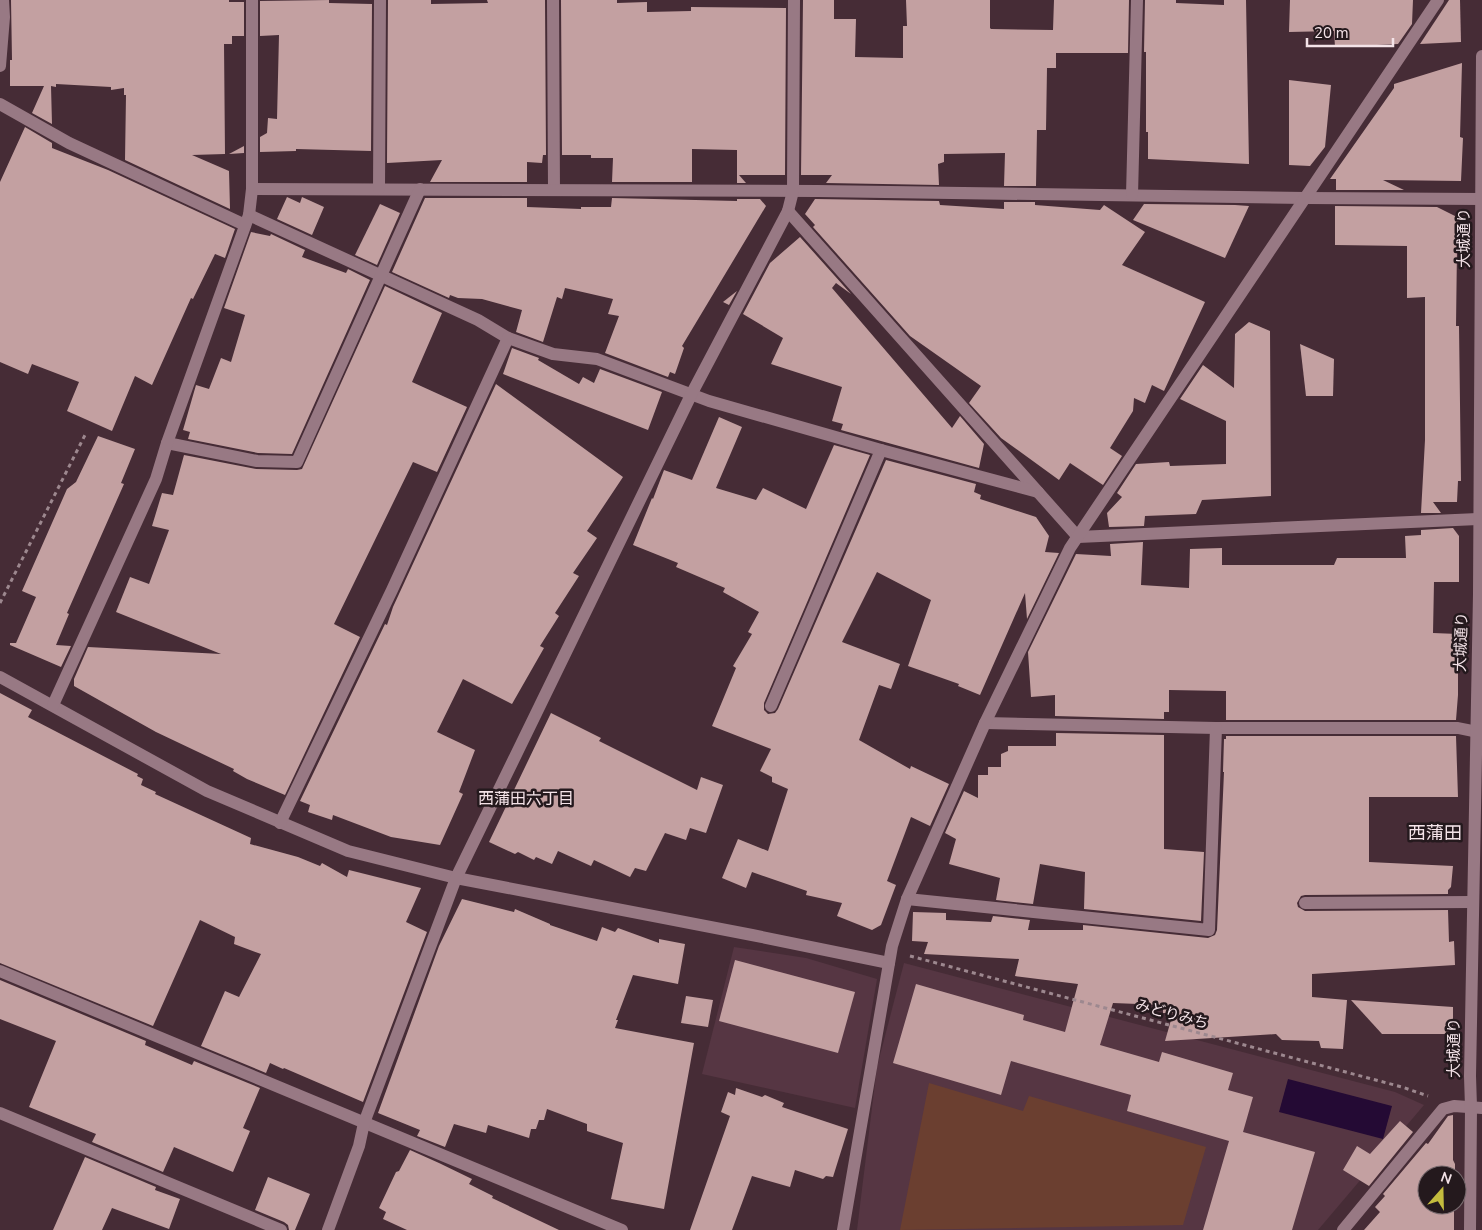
<svg xmlns="http://www.w3.org/2000/svg" width="1482" height="1230" font-family="'Nunito Sans','Noto Sans JP',sans-serif">
	<style>
		.built { fill: #563643 }
		.green { fill: #6b3f30 }
		.water { fill: #240a34 }
		.building { fill: #c3a0a1 }
		.lines { fill: none; stroke-linecap: round; stroke-linejoin: round }
		.path { stroke: #9d888f; stroke-width: 3; stroke-dasharray: 4 4; stroke-linecap: butt }
		.minor { stroke: #987984; stroke-width: 12 }
		.labels { text-anchor: middle; stroke-width: 5; stroke-linejoin: round; paint-order: stroke }
		.street-label { font-size: 15px; fill: #f4e3e8; stroke: #24191d }
		.neighbourhood-label { font-size: 16px; fill: #f4e3e8; stroke: #24191d }
		.quarter-label { font-size: 18px; fill: #f4e3e8; stroke: #24191d }
	</style>
	<rect width="100%" height="100%" fill="#462c36"/>
	<!-- built -->
	<g class="built">
		<path d="M734,947L806,958L877,979L855,1108L702,1074Z"/>
		<path d="M904,963L1395,1092L1424,1105L1318,1230H857L877,1067Z"/>
	</g>
	<!-- green -->
	<path class="green" d="M929,1083L1023,1111L1029,1096L1206,1147L1183,1225L900,1230Z"/>
	<!-- water -->
	<path class="water" d="M1288,1079L1392,1106L1383,1139L1279,1112Z"/>
	<!-- building -->
	<g class="building">
		<path d="M11,0H229V2H244V36H232V44H224L225,154L192,155L229,171L230,209L125,160L126,95H124V88L111,90V87L56,84V87L51,86L52,124L32,113L44,86H10V60H12Z"/>
		<path d="M329,0V3L372,4L371,151L296,149V151L260,152V137L267,133L268,118L277,119L279,35L260,36V1Z"/>
		<path d="M388,0H431V4L488,3L487,0H545L546,155H543L542,163L527,162V182H430L442,160L387,163Z"/>
		<path d="M561,0H617V3L647,2V12L691,11V7L786,8L785,175H739L746,183H737V150L692,149V182H612L613,158H591V155H562Z"/>
		<path d="M803,0H834V19H856L855,57L903,58V26H907L906,0H990V28L991,29L1053,30L1054,0H1129L1128,53H1056V68H1047L1046,130H1037L1036,186H1004L1005,153L944,154V162L938,164L939,185L826,183L832,175H801Z"/>
		<path d="M1145,0H1176V3L1224,5V0H1246L1249,164L1148,159V132H1146V52H1144Z"/>
		<path d="M1290,0H1413L1412,24L1398,44L1335,47L1334,31L1289,32Z"/>
		<path d="M1449,0H1460L1461,42L1420,44Z"/>
		<path d="M1462,63L1460,137L1463,138L1461,181L1383,180L1404,190H1336V179H1330L1394,88V84Z"/>
		<path d="M1289,80L1331,85L1325,147L1310,166L1289,165Z"/>
		<path d="M25,127L52,143V148L108,170L235,229L225,258L215,254L193,299L191,298L152,385L135,376L112,431L67,411L79,382L32,364L28,374L0,362V182Z"/>
		<path d="M244,146V153L229,154Z"/>
		<path d="M287,197L300,203L302,197L324,207L312,235L277,219Z"/>
		<path d="M425,198H527V207L581,209V207H611L612,198L737,201V199H760L766,206L682,346L684,348L675,374L670,372L668,377L605,353L619,316L608,314L613,299L565,288L562,299L557,297L543,342L516,332L522,310L482,299L458,298L450,295L449,298L392,272Z"/>
		<path d="M815,199L939,201L940,205L1004,209V202H1035V205L1100,210L1104,205L1145,232L1122,265L1205,302L1164,391L1152,385L1145,403L1134,398L1133,411L1110,448L1122,456L1103,485L1070,463L1059,480L1001,438L969,403L981,386L910,336L813,227L815,225L805,214Z"/>
		<path d="M380,204L400,213L377,265L355,255Z"/>
		<path d="M1144,204L1235,205L1249,206L1225,258L1133,220Z"/>
		<path d="M1335,206L1437,207L1459,218V246L1457,248L1456,326H1459L1461,481H1458L1457,502H1433L1441,513H1421L1425,440V297L1407,298V246L1335,245Z"/>
		<path d="M251,232L270,236L271,234L305,250L302,257L346,273L348,269L370,280L292,454L258,453L188,439L190,432L183,430L196,385L209,389L221,358L231,362L245,315L224,308Z"/>
		<path d="M800,237L851,294L836,283L832,288L952,428L960,416L984,444L979,468L841,430L843,424L832,421L842,387L771,364L783,338L743,314L770,263Z"/>
		<path d="M385,286L442,313L412,382L467,407L437,472L413,462L334,624L360,637L285,795L247,779L233,771L234,769L156,732L74,686V679L88,647L221,654L116,612L130,577L149,584L169,530L152,526L162,493L173,495L184,455L256,469L297,470L302,469Z"/>
		<path d="M737,291L729,305L723,302Z"/>
		<path d="M1249,322L1270,331L1271,496L1202,500L1196,514L1145,516L1144,526L1109,527L1107,513L1122,497L1117,493L1136,464L1169,462L1170,466L1226,464V421L1180,399L1203,365L1234,388L1235,334Z"/>
		<path d="M1300,344L1334,359L1333,396H1306Z"/>
		<path d="M512,348L539,358L538,360L579,384L583,377L594,383L600,369L662,392L648,430L503,374Z"/>
		<path d="M496,384L623,477L587,531L597,538L573,573L579,576L555,613L559,616L540,646L544,648L512,704L463,679L437,732L475,750L459,792L463,794L440,845L391,837L333,815L332,820L308,812L310,805L300,801L385,624L387,625L393,607Z"/>
		<path d="M719,417L742,427L716,488L756,500L763,488L806,509L834,445L870,455L764,703V710L768,714L775,713L778,709L886,460L976,484L974,492L981,495L980,499L1036,517L1049,536L1045,552L1059,553L1027,619L1025,593L980,695L958,686L959,684L908,666L931,600L877,572L842,642L900,664L891,689L879,685L859,740L910,769L911,766L949,784L930,826L911,817L887,881L896,885L881,925L872,930L837,916L842,903L806,895L807,891L752,872L746,888L722,878L738,839L768,851L788,789L772,782V777L760,771L771,749L712,726L736,668L733,666L752,634L748,632L759,612L723,592L725,588L676,567L678,563L633,545L652,498L653,499L664,470L692,480Z"/>
		<path d="M98,436L135,449L121,483L124,484L67,613L69,614L56,645L71,646L61,667L10,645V643H16L36,597L22,591L67,489L76,482Z"/>
		<path d="M1453,528L1459,536V582H1434L1433,633L1458,634V695L1456,720H1226V691L1169,690V712H1164V719L1055,716V695L1031,697L1028,652L1076,554L1111,556L1110,544L1143,542L1141,585L1189,588L1190,549L1222,548V565H1334L1337,558H1406L1405,536L1421,535V530Z"/>
		<path d="M0,693L32,710L28,717L138,774L137,776L143,779L141,785L156,792L155,794L251,838L250,844L298,857L320,866L322,863L347,877L349,870L421,888L406,922L427,932L363,1102L284,1068L283,1069L270,1063L266,1073L201,1046L225,991L239,997L261,954L234,944L235,937L200,920L153,1026L0,963Z"/>
		<path d="M551,713L601,738L599,741L697,790L701,777L723,785L706,833L690,828L686,840L665,833L646,871L635,868L630,877L594,860L591,866L558,851L552,864L536,857L534,860L518,852L515,854L489,842Z"/>
		<path d="M1056,733L1164,735V849L1204,852L1201,921L1084,909L1085,872L1040,864L1033,904L996,900L1000,878L949,864L956,839L945,833L964,791L978,798V775H988V767H1001V754L1008,751V746H1056Z"/>
		<path d="M1226,736H1456L1458,797H1369V862L1453,866L1451,887L1448,890V894L1305,895L1301,896L1297,903L1298,907L1305,911L1448,910L1449,942L1454,941L1455,965L1312,974V997L1347,1000L1343,1049L1321,1048L1319,1041L1282,1040L1276,1034L1165,1041L1173,1013H1163V1005L1113,1003L1100,1045L1159,1062L1162,1052L1233,1073L1228,1090L1253,1097L1243,1132L1315,1152L1292,1230H1203L1229,1141L1127,1111L1131,1095L1011,1061L1001,1095L893,1063L916,984L1024,1015L1023,1020L1065,1032L1078,984L1015,976L1019,959L924,954L928,942L912,941L913,912L946,913V920L991,922L993,916L1030,920L1028,930H1083V925L1208,938L1215,935L1217,930L1224,772H1223L1224,739H1226Z"/>
		<path d="M462,899L514,912L515,909L550,924V925L597,941L602,927L615,932L618,928L659,943V939L685,944L678,984L633,975L616,1020H618L615,1028L694,1043L664,1209L611,1199L623,1143L587,1131V1124L547,1109L544,1120H539L536,1129H531L529,1138L488,1125L486,1133L454,1124L445,1147L417,1136L420,1130L378,1113L439,946Z"/>
		<path d="M735,960L855,992L838,1053L719,1021Z"/>
		<path d="M0,980L146,1041L145,1045L192,1065L194,1061L260,1088L243,1128L250,1131L233,1172L174,1147L163,1172L92,1142L96,1134L29,1107L56,1041L0,1019Z"/>
		<path d="M686,996L713,1000L708,1027L681,1023Z"/>
		<path d="M1351,1000L1453,1007V1034H1382Z"/>
		<path d="M736,1088L762,1097L765,1095L784,1103L782,1107L848,1129L833,1177L826,1176L823,1179L795,1170L790,1187L752,1176L732,1230H690L730,1116L721,1112L728,1092L735,1095Z"/>
		<path d="M1453,1115V1160L1455,1164V1175H1427V1205H1454V1230H1364L1380,1212L1375,1207L1385,1196L1383,1194L1426,1143L1428,1144L1448,1116Z"/>
		<path d="M1400,1121L1413,1132L1369,1186L1343,1170L1357,1146L1370,1154Z"/>
		<path d="M410,1150L439,1163L472,1179L469,1184L493,1196L492,1198L559,1230H407L383,1219L386,1212L379,1208L396,1172L399,1171Z"/>
		<path d="M85,1157L156,1187L155,1190L180,1199L169,1229L112,1208L102,1230H53Z"/>
		<path d="M268,1177L310,1194L295,1230H289L288,1225L284,1222L255,1210Z"/>
	</g>
	<g class="lines">
		<!-- path -->
		<g class="path">
			<path d="M0,603L85,435"/>
			<path d="M910,956L1402,1087L1428,1096"/>
		</g>
		<!-- minor -->
		<g class="minor">
			<path d="M553,0L554,190"/>
			<path d="M0,66L4,17L3,0"/>
			<path d="M0,104L69,143L245,225"/>
			<path d="M252,189L818,191L1305,198L1482,199"/>
			<path d="M379,189L380,0"/>
			<path d="M1132,195L1137,0"/>
			<path d="M788,211L1078,537L1478,519"/>
			<path d="M249,215L478,320L508,338L553,354L597,359L709,401L881,450L1038,492"/>
			<path d="M167,443L257,461L297,462L420,189"/>
			<path d="M0,677L207,791L348,851L456,878L752,935L889,963"/>
			<path d="M53,705L156,479L167,443L249,215L252,189V0"/>
			<path d="M771,706L881,450"/>
			<path d="M985,723L1216,728H1458L1482,733"/>
			<path d="M280,823L392,590L508,338"/>
			<path d="M907,899L1209,930L1216,728"/>
			<path d="M1305,903L1472,902"/>
			<path d="M0,971L622,1230"/>
			<path d="M0,1113L281,1230"/>
			<path d="M328,1230L359,1146L364,1123L456,878L692,393L788,211L793,191L794,0"/>
			<path d="M843,1230L892,946L907,899L985,723L1070,548L1438,0"/>
			<path d="M1343,1230L1443,1109L1454,1106L1482,1108"/>
			<path d="M1470,1230L1471,1107L1470,1076L1479,594L1482,56"/>
		</g>
	</g>
	<g class="labels">
		<!-- street labels -->
		<g class="street-label">
			<text transform="translate(1464 238) rotate(-90)" y="5">大城通り</text>
			<text transform="translate(1461 642) rotate(-88)" y="5">大城通り</text>
			<text transform="translate(1172 1014) rotate(15)" y="5">みどりみち</text>
			<text transform="translate(1454 1048) rotate(-90)" y="5">大城通り</text>
		</g>
		<!-- neighbourhood labels -->
		<g class="neighbourhood-label">
			<text x="526" y="804">西蒲田六丁目</text>
		</g>
		<!-- quarter labels -->
		<g class="quarter-label">
			<text x="1435" y="839">西蒲田</text>
		</g>
	</g>
	<!-- north arrow -->
	<g transform="translate(1442 1190) rotate(20)"><circle r="24" fill="#24191d" stroke="#776a6e"/>
	<path d="M0-4L9 19L0 12L-9 19Z" fill="#c4bc3e"/>
	<text y="-8" font-size="14" font-weight="bold" text-anchor="middle" fill="#f4e3e8">N</text>
	</g>
	<!-- scale -->
	<path d="M1307 38v8h86v-8" fill="none" stroke="#f4e3e8" stroke-width="2.5"/>
	<text x="1314" y="38" font-size="15" fill="#f4e3e8" stroke="#24191d" stroke-width="4" paint-order="stroke">20 m</text>
</svg>
